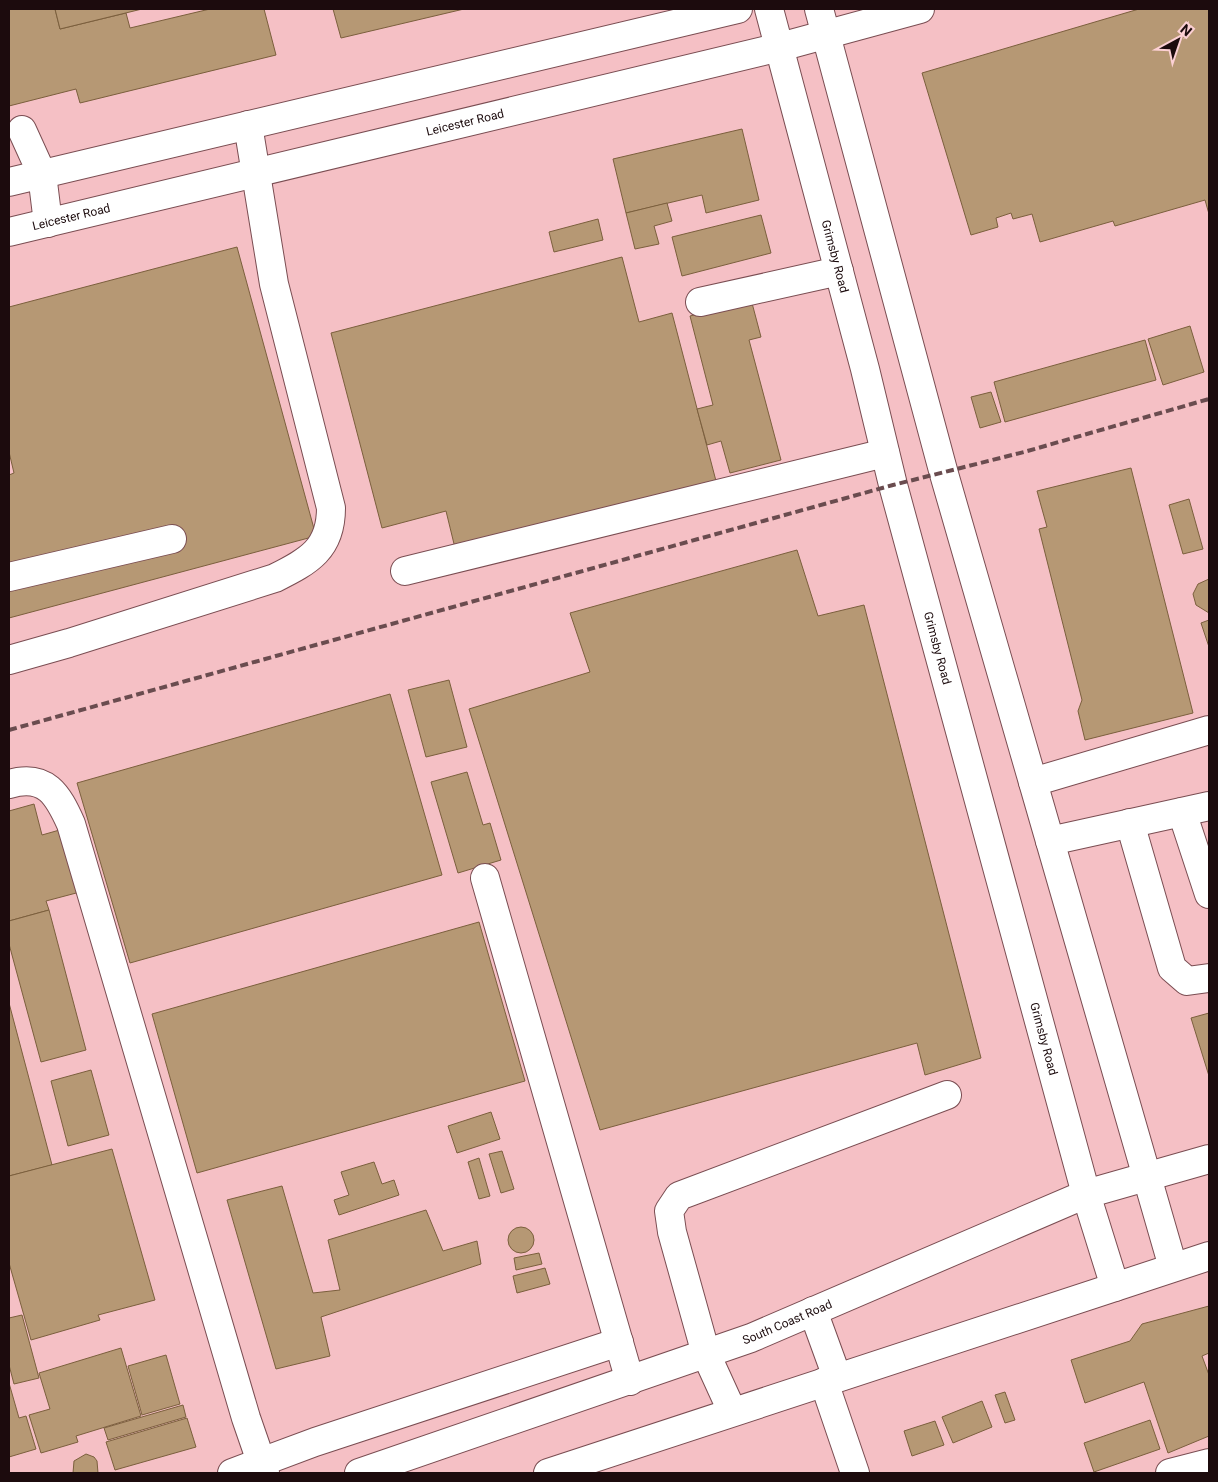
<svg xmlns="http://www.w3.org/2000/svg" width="1218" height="1482" font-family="Roboto,sans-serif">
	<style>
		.building { fill: #b69874; stroke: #7b5f3d }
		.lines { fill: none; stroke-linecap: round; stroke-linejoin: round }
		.minor-casing { stroke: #7a4d52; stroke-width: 30 }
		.major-casing { stroke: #7a4d52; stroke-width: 30 }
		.highway-casing { stroke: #7a4d52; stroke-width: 30 }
		.minor { stroke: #fff; stroke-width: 28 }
		.major { stroke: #fff; stroke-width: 28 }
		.highway { stroke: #fff; stroke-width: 28 }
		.rail { stroke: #6a4c4f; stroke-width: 4; stroke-dasharray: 8 4; stroke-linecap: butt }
		.labels { text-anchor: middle; stroke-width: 5; stroke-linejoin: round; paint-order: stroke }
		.street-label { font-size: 12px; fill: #1c0b0d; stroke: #fcd0d4 }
	</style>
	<rect width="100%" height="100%" fill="#f5c0c5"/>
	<!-- building -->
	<g class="building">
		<path d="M9,9H55L60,29L126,13L130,28L210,9H264L276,55L80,103L76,89L9,106Z"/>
		<path d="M55,9H142L60,29Z"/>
		<path d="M333,9H464L341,38Z"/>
		<path d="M1139,9H1209V214L1205,200L1115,226L1113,221L1040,242L1032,214L1013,219L1011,213L996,218L998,227L971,235L922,73Z"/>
		<path d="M742,129L759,200L706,213L702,195L626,213L613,159Z"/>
		<path d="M667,203L672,221L654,226L659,244L635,249L626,213Z"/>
		<path d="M761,215L771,253L682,276L672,237Z"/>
		<path d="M598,219L603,240L554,252L549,232Z"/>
		<path d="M237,247L316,536L9,618V475L14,473L9,452V307Z"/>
		<path d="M622,257L639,322L672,313L716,481L455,548L446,511L382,528L331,333Z"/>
		<path d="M740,303H752L761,337L749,340L781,460L730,473L721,441L707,445L697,409L713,405L690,316Z"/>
		<path d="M1190,326L1204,372L1163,385L1148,339Z"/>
		<path d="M1145,340L1156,380L1005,422L994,382Z"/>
		<path d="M991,392L1001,422L980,428L971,397Z"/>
		<path d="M1131,468L1193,713L1085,740L1078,711L1082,700L1039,529L1047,527L1037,491Z"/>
		<path d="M1189,499L1203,549L1183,554L1169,505Z"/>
		<path d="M797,550L818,616L864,605L981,1058L925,1075L917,1043L600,1130L469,709L590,672L570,613Z"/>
		<path d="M1209,579V613L1196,605L1193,594L1198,584Z"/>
		<path d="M1209,620V647L1201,623Z"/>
		<path d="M449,680L467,747L426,757L408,690Z"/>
		<path d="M390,694L442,875L130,963L77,783Z"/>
		<path d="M467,772L483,825L490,823L501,860L458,873L431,782Z"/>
		<path d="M34,804L42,835L63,829L80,892L46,901L49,910L9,921V811Z"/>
		<path d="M49,910L86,1050L41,1062L9,944V921Z"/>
		<path d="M479,922L525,1081L197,1173L152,1014Z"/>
		<path d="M9,1003L52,1165L9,1176Z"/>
		<path d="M1209,1013V1076L1191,1018Z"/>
		<path d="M91,1070L109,1135L68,1146L51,1081Z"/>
		<path d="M491,1112L500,1139L457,1153L448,1126Z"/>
		<path d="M112,1149L155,1300L98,1315L100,1320L31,1340L9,1263V1176Z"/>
		<path d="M502,1151L514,1189L501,1193L489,1154Z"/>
		<path d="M479,1158L490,1196L479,1199L468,1162Z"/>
		<path d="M374,1162L382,1184L394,1180L399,1195L339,1215L334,1200L349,1195L341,1172Z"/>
		<path d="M282,1186L313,1293L340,1290L328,1240L426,1210L443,1251L477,1241L481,1264L321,1317L330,1356L276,1369L227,1200Z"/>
		<circle cx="521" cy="1240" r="13"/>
		<path d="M539,1253L542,1264L516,1270L514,1258Z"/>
		<path d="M545,1268L550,1284L517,1293L513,1276Z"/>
		<path d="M1209,1306V1353L1202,1356L1209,1375V1436L1168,1453L1144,1382L1085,1403L1071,1360L1130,1341L1142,1324Z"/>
		<path d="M22,1315L39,1378L14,1384L9,1365V1318Z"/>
		<path d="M121,1348L141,1416L76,1436L78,1442L41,1453L29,1415L50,1409L39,1373Z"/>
		<path d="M166,1355L180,1404L142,1415L128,1366Z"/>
		<path d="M9,1383L19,1418L26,1416L36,1449L9,1457Z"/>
		<path d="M1005,1392L1015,1420L1005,1423L995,1395Z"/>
		<path d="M982,1401L992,1427L953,1443L942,1417Z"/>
		<path d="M183,1405L186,1417L108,1440L104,1428Z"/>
		<path d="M187,1418L196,1447L115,1470L106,1442Z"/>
		<path d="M1150,1420L1160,1449L1094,1472L1084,1443Z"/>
		<path d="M935,1421L944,1445L912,1456L904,1431Z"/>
		<path d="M86,1454L94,1457L97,1461L98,1473H73L74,1461Z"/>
	</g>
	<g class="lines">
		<!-- minor casing -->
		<g class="minor-casing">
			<g id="minor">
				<path d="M22,130L42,174L48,223"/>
				<path d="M9,182L738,9"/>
				<path id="s1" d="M9,232L780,47L920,9"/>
				<path d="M700,302L839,271"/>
				<path d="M405,571L885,453"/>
				<path d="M9,577L172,539"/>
				<path d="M9,660L69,643L275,578C309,561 331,549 331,508L274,284L248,125"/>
				<path d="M1033,782L1209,730"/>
				<path d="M9,784C46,773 58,795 71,824L246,1418L265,1473"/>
				<path d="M1182,812L1209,894"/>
				<path d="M1130,823L1172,968L1187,981L1209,978"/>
				<path d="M1050,841L1209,806"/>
				<path d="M485,878L630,1381"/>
				<path d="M824,1382L855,1473"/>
				<path d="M732,1411L706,1354L672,1232L669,1211L679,1196L947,1095"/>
				<path d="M232,1473L315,1442L619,1342"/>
				<path d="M1170,1473L1209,1463"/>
			</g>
		</g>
		<!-- major casing -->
		<g class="major-casing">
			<g id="major">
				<path d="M813,1311L837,1377"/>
				<path id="s2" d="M359,1473L751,1338L1086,1194"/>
				<path d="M548,1473L1115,1287"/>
			</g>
		</g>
		<!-- highway casing -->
		<g class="highway-casing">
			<g id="highway">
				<path id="s3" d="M769,9L865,369L893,485L1086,1194L1115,1287L1209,1256"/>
				<path d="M819,9L944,474L1173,1267"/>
				<path d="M1086,1194L1209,1159"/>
			</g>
		</g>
		<!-- minor -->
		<use href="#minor" class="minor"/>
		<!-- major -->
		<use href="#major" class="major"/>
		<!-- highway -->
		<use href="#highway" class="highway"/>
		<!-- rail -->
		<path class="rail" d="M9,730L893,485L1024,452L1209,399"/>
	</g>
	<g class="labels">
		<!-- street labels -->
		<g class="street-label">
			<text dy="4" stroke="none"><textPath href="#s1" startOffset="469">Leicester Road</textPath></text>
			<text dy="4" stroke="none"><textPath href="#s1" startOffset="64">Leicester Road</textPath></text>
			<text dy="4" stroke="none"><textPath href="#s3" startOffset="256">Grimsby Road</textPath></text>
			<text dy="4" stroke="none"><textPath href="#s3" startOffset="661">Grimsby Road</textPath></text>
			<text dy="4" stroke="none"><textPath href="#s3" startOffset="1066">Grimsby Road</textPath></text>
			<text dy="4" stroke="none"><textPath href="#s2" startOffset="454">South Coast Road</textPath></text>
		</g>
	</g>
	<!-- border -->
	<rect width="1218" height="1482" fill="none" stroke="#1c0b0d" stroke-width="20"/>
	<!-- north arrow -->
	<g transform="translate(1178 40) rotate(40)" stroke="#fcd0d4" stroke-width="4" paint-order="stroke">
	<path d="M0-4L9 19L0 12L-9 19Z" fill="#1c0b0d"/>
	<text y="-8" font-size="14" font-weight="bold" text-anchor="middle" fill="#1c0b0d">N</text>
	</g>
</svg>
